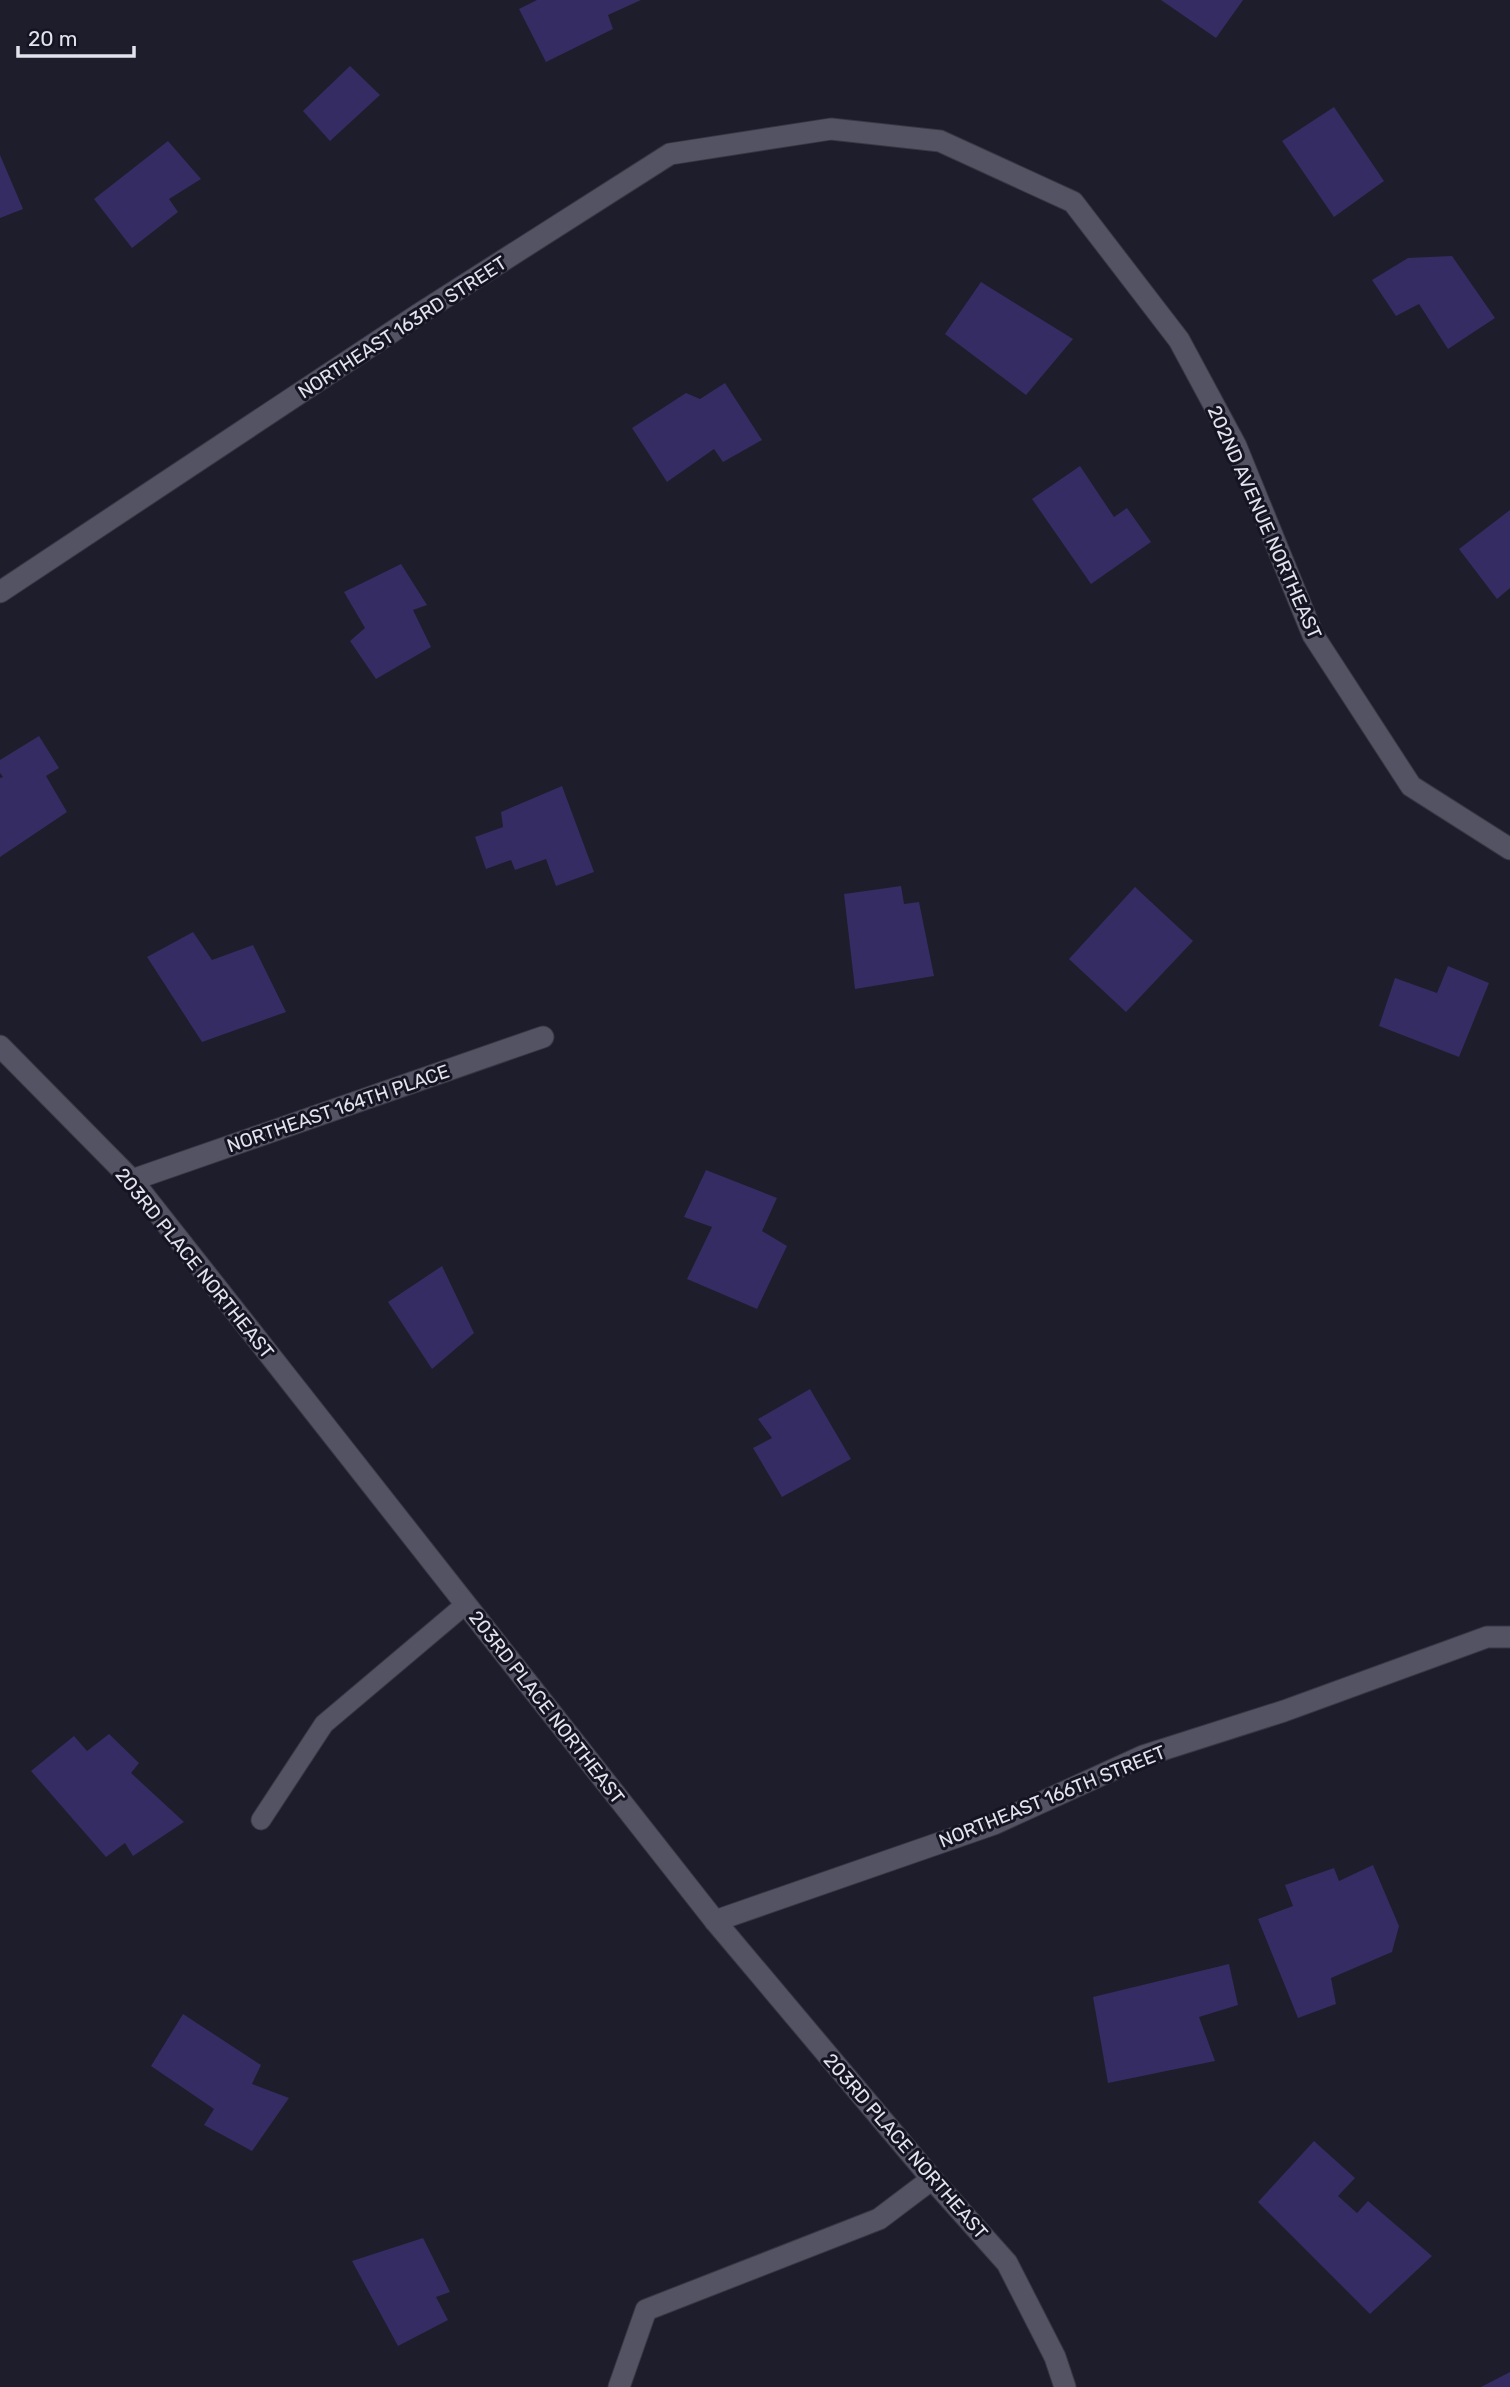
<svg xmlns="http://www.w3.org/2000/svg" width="1510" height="2387" font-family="Rubik,sans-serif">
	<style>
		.building { fill: #342c62 }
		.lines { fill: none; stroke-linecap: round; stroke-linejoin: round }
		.lane-casing { stroke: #383744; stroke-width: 21 }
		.street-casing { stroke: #383744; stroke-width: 23 }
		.lane { stroke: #545364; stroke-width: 19 }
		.street { stroke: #545364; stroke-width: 21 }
		.labels { text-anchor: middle; stroke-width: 6; stroke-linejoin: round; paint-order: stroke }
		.street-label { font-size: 19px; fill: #e3e3ed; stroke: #151422 }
	</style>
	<rect width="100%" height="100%" fill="#1e1d2b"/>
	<!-- building -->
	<g class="building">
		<path d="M537,0H641L608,15L613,29L546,62L519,9Z"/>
		<path d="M1161,0H1243L1216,38Z"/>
		<path d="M350,66L380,95L330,141L303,111Z"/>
		<path d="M1334,107L1384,181L1334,217L1282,141Z"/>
		<path d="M168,141L201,179L169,199L178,212L132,248L94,199Z"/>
		<path d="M0,155L23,209L0,218Z"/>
		<path d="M1452,256L1495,318L1448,349L1419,304L1396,316L1372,280L1408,258Z"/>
		<path d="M981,282L1073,339L1026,395L945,334Z"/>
		<path d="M725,383L762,440L723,462L714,449L667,482L632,428L686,393L700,399Z"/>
		<path d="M1080,466L1114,517L1127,508L1151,542L1091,584L1032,499Z"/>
		<path d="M1510,510V588L1497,599L1459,549Z"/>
		<path d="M401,564L427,605L413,610L431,647L376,679L350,641L365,628L344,592Z"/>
		<path d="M39,736L59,768L46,776L67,812L0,857V778L3,777L0,773V760Z"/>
		<path d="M562,786L594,872L556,886L546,859L515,870L511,860L486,869L475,837L503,827L501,812Z"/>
		<path d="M901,886L904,904L919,902L934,976L855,989L844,894Z"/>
		<path d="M1135,887L1193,941L1126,1012L1069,959Z"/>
		<path d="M193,932L212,960L253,945L286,1012L202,1042L147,957Z"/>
		<path d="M1448,966L1489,983L1459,1057L1379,1026L1395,978L1437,993Z"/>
		<path d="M706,1170L777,1198L762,1231L787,1246L757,1309L687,1279L712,1227L684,1217Z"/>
		<path d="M442,1266L474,1333L432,1369L388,1302Z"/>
		<path d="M810,1389L851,1459L782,1497L753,1448L772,1438L758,1419Z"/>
		<path d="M109,1734L139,1763L131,1773L184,1822L133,1856L125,1843L106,1857L31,1771L74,1736L87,1751Z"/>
		<path d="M1373,1865L1399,1926L1392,1952L1331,1978L1336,2004L1298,2018L1258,1919L1293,1906L1285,1885L1334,1868L1339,1881Z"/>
		<path d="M1229,1964L1238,2005L1199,2017L1215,2061L1108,2083L1093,1997Z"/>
		<path d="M183,2014L261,2065L252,2084L289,2098L252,2151L204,2125L214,2109L151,2066Z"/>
		<path d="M1314,2141L1355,2178L1338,2196L1357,2213L1368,2201L1432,2256L1370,2314L1258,2202Z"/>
		<path d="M423,2238L450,2292L436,2297L448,2320L398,2346L352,2261Z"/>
		<path d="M1510,2372V2387H1481Z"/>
	</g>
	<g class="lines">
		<!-- lane casing -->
		<g class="lane-casing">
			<path id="lane" d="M261,1820L324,1724L466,1604"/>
		</g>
		<!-- street casing -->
		<g class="street-casing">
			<g id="street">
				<path d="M0,592L419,314L670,154L831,129L940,141L1073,202L1179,340L1236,446L1313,635L1411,786L1510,849"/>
				<path d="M0,1046L132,1180L715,1921L932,2179L1007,2263L1055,2357L1065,2387"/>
				<path d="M132,1180L543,1037"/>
				<path d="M715,1921L994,1824L1143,1756L1284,1711L1487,1637H1510"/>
				<path d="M619,2387L646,2310L879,2219L932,2179"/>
			</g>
		</g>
		<!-- lane -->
		<use href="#lane" class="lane"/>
		<!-- street -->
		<use href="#street" class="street"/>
	</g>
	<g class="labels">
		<!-- street labels -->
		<g class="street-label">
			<text transform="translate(402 327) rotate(-33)" y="7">NORTHEAST 163RD STREET</text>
			<text transform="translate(1265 522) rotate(66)" y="7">202ND AVENUE NORTHEAST</text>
			<text transform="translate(338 1108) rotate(-19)" y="7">NORTHEAST 164TH PLACE</text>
			<text transform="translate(195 1263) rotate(51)" y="7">203RD PLACE NORTHEAST</text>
			<text transform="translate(547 1707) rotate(52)" y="7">203RD PLACE NORTHEAST</text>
			<text transform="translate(1052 1796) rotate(-22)" y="7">NORTHEAST 166TH STREET</text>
			<text transform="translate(906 2146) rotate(49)" y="7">203RD PLACE NORTHEAST</text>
		</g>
	</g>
	<!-- scale -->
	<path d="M18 46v10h116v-10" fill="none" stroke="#e3e3ed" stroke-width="3.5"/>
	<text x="28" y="46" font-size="21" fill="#e3e3ed" stroke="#151422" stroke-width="5" paint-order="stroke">20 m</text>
</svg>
